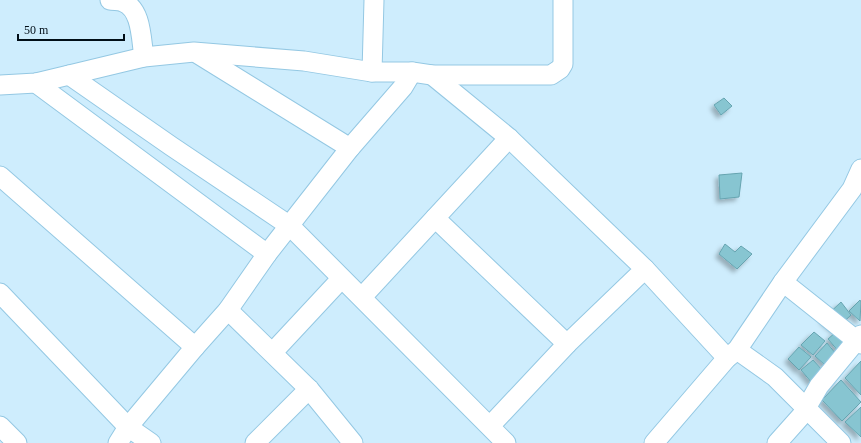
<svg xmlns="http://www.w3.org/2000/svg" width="861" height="443" font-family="Georgia,serif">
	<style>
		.building { fill: #87c5d1; stroke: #66a4b0; filter: url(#shadow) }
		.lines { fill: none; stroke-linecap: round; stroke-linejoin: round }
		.minor-casing { stroke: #94c8e3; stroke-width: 21 }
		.minor { stroke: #fff; stroke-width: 19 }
	</style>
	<defs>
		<filter id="shadow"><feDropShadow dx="-3.5" dy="3.5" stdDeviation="2" flood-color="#0004"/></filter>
	</defs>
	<rect width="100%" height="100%" fill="#ceedfd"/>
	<!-- building -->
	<g class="building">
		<path d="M724,98L732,106L721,115L714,105Z"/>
		<path d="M742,173L739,197L720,199L719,175Z"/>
		<path d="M725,244L735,252L741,246L752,254L737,269L719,254Z"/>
		<path d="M860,300L861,302L860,321L849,311Z"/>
		<path d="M841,302L851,315L835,330L823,319Z"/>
		<path d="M837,331L849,343L839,352L828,339Z"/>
		<path d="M814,332L825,341L813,355L801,345Z"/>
		<path d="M827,343L836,354L826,366L815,356Z"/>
		<path d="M799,347L811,357L799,370L788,359Z"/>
		<path d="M813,360L824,372L812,383L801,370Z"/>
		<path d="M861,361V395L845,378Z"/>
		<path d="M841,380L861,402L842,421L822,400Z"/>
		<path d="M861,407V437L845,422Z"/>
	</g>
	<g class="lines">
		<!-- minor casing -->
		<g class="minor-casing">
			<g id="minor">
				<path d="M110,0C114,1 119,0 123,2C142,9 141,40 144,57"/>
				<path d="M198,54L350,148"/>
				<path d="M372,72L374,0"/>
				<path d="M69,75L171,146L290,226L506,443"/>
				<path d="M432,75L509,138L645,269L567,344"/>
				<path d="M36,83L267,254"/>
				<path d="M0,85L36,83L144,57L194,52L304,61L372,72H412L432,75H551L560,69L563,64V0"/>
				<path d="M0,176L195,347L128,427L118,443"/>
				<path d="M435,218L567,344L490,426"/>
				<path d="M645,269L727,358"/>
				<path d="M783,282L861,344"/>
				<path d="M0,293L128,427L151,443"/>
				<path d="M362,297L509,138"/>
				<path d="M228,310L309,389L353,443"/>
				<path d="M195,347L228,310L267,254L350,148L403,87L412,72"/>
				<path d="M737,350L775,377L841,443"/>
				<path d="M273,352L341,279"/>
				<path d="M0,426L17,443"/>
				<path d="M255,443L309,389"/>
				<path d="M654,443L727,358L737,350L783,282L852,189L861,169"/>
				<path d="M777,443L802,415L819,386L861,335"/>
			</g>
		</g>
		<!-- minor -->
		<use href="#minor" class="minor"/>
	</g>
	<!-- scale -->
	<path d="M18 34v6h106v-6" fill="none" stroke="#000e17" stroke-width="2"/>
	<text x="24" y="34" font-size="12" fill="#000e17" stroke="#ceedfd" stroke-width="3" paint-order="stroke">50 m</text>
</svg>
